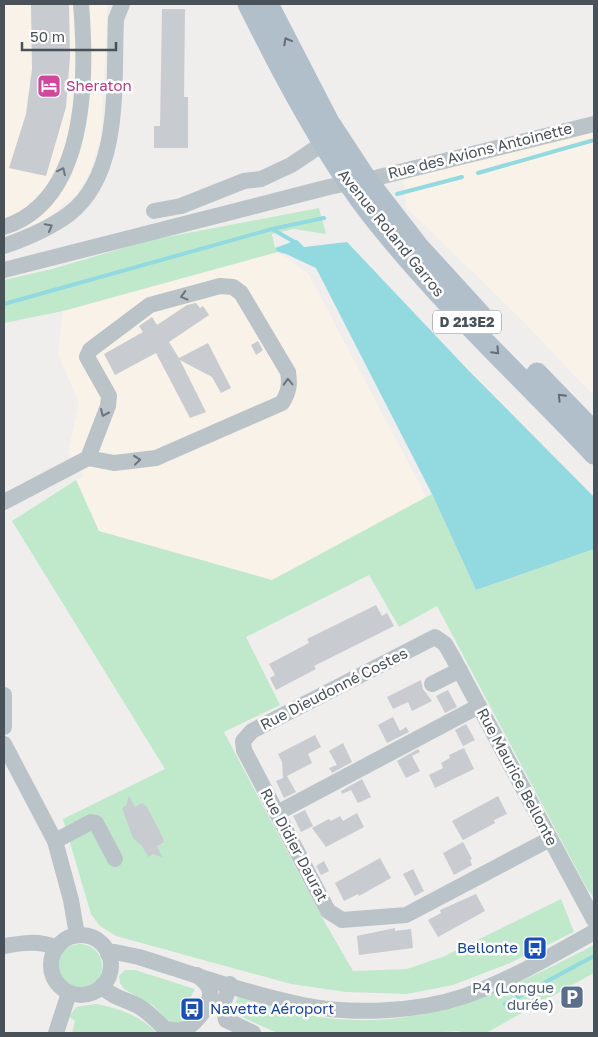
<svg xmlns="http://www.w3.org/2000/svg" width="598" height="1037" font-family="'Golos Text',sans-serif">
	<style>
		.commercial { fill: #f9f2e8 }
		.green { fill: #c0e9cb }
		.water { fill: #92d9e0 }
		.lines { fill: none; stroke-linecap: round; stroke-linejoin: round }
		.stream { stroke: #92d9e0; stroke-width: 4 }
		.building { fill: #c8cbcf }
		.minor { stroke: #bac3c8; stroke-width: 16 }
		.major { stroke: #b0bfc9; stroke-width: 21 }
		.oneway { stroke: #626d74 }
		.oneway2 { stroke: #6a747a }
		.labels { text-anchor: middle; stroke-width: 5; stroke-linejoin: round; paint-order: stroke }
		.shield { fill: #fff; stroke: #7f868a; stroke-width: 1 }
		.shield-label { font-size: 14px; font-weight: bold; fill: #485258 }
		.hotel-label { font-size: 15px; fill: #b23c85; stroke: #fff; text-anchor: start }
		.street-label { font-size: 15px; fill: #485258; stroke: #fff }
		.transit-label { font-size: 15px; fill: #164399; stroke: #fff; text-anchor: end }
		.service-label { font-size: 15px; fill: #4e5e75; stroke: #fff; text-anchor: end }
	</style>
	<rect width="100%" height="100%" fill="#f0eded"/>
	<!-- commercial -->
	<g class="commercial">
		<path d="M4,4H107V19L101,137L90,173L77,194L45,220L4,237Z"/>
		<path d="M594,117V396L522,320L406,207L403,170Z"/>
		<path d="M278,252L308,273L427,498L273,580L99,531L76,480L83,476L68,452L79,403L58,354L63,311Z"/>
	</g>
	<!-- green -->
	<g class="green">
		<path d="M319,208L326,234L294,229L272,234L275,248L278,252L63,311L4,323V280L52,269L151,240Z"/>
		<path d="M76,480L99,531L272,580L432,494L476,590L594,549V898L586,887L437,606L399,627L369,575L246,637L280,705L224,732L323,919L353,971L407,969L445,956L561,899L574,932L510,963L453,985L407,994L346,992L291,984L116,936L100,926L91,914L63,819L165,769L12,521Z"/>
		<circle cx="80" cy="966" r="22"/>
		<path d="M594,945V973L486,1033H463L458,1031L428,1033H277L231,1012L238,997C265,1004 292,1013 320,1017C423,1032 506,991 594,945Z"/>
		<path d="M125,970H135L195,989L184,1010L188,1014L178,1026L166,1019L154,1006L124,989L120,983L119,976Z"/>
		<path d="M96,1004C119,1008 141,1016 157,1033H72L75,1021L69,1017L76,1007Z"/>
	</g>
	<!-- water -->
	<path class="water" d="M297,240L304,247L347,242L470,372L594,497V549L476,590L432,494L316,268L286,254L278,252L275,248Z"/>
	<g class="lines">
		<!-- stream -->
		<g class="stream">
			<path d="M478,173L594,140"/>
			<path d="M397,194L462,177"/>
			<path d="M272,229L298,244"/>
			<path d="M4,304L272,229L324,218"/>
			<path d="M505,1004L594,956"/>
		</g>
	</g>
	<!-- building -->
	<g class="building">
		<path d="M31,4H69L70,57L66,107L46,176L9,168L26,114L32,69Z"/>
		<path d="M162,9H185L184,97H188V148H154V126H160Z"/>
		<path d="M196,303L200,308L203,306L209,315L169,342L179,358L208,343L231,388L221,393L212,377L180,360L206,412L190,418L156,353L115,375L104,354L143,332L139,326L152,317L157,325L187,305Z"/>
		<path d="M258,341L263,350L256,355L251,345Z"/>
		<path d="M376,605L382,616L387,613L394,626L314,666L316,669L276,690L270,678L275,675L269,664L309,643L307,639Z"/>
		<path d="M421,680L423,689L432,701L412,711L408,702L393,709L387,697Z"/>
		<path d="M448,690L457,707L445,713L436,696Z"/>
		<path d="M393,717L400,731L406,727L409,732L387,743L378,725Z"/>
		<path d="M466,724L475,740L463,746L455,730Z"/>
		<path d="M315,735L321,747L308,754L312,763L287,776L296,792L284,798L276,781L283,778L282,762L278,754Z"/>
		<path d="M343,743L352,762L332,773L329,768L337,765L329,751Z"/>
		<path d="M464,748L474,769L435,788L429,775L443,768L441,763L450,758L449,755Z"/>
		<path d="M418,749L420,752L412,756L420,771L406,778L397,761Z"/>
		<path d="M362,779L371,797L358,803L351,790L342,794L341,791Z"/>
		<path d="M129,796L135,807L142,803L147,807L162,836L164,842L157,846L162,857L153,854L148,857L142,846L133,838L122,808L126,806Z"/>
		<path d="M498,796L507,814L494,820L495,823L463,840L452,821Z"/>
		<path d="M305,810L313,826L301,832L293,816Z"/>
		<path d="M357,813L364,827L326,847L312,828L329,819L331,821L340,816L343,821Z"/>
		<path d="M463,842L472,859L470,860L472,865L454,875L443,853Z"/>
		<path d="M380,858L391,878L359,896L358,894L344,901L335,883Z"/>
		<path d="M324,861L329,871L321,875L316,866Z"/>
		<path d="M413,869L424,891L415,896L403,874Z"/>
		<path d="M476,894L485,911L438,937L428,920L441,913L440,910Z"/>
		<path d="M395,928V931L411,929L413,948L359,955L357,936Z"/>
	</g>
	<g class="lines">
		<!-- minor -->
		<g class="minor">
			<path d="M359,177L367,180L594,124"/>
			<path d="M154,211L181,206L244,181L261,179L291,165L324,143"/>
			<path d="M4,227C88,200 87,76 81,4"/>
			<path d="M4,246C27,238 49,229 69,214C123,173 113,80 116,19L122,4"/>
			<path d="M4,270L329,187L349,183L357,187"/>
			<path d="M4,502L88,458L114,463L156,458L282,403C289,392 290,384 288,372L241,293L233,287L220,286L150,305L90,350L87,357L109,396L108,406L88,458"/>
			<path d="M432,684L460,670"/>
			<path d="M4,695V727"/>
			<path d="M4,744L55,841L71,900L77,935"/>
			<path d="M277,813L479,706"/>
			<path d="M550,839L406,915L342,920L328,911L244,750L243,741L252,731L435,637L445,644L452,656L594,920"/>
			<path d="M55,841L91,822L96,823L115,859"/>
			<circle cx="81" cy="965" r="30"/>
			<path d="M4,946C21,943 40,940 56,948"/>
			<path d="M108,954L115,952L139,957C193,974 248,994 303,1005C352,1015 418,1012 465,996C510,980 553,955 594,932"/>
			<path d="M230,984L223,1005L226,1020L253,1033"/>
			<path d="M102,986C112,998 126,999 140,1007C151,1014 160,1024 169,1033"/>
			<path d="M165,1029C170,1029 177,1031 181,1030C193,1028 210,1006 210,994C211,986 203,980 197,975"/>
			<path d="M56,1033L69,993"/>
		</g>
		<!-- major -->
		<g class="major">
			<path d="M248,4C280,68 319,143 361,201C430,293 516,371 594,454"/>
			<path d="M268,4L329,122L367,180L418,246L481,315"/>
			<path d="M537,373L594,432"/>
		</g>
	</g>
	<!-- one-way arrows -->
	<defs><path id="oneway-chevron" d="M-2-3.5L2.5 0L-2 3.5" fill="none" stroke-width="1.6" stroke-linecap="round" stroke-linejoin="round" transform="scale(1.25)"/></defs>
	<g class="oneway">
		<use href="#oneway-chevron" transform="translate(287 41) rotate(-118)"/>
		<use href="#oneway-chevron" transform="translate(496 351) rotate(46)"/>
		<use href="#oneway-chevron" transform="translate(561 397) rotate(-134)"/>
	</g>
	<g class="oneway2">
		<use href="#oneway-chevron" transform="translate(62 171) rotate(-64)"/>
		<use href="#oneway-chevron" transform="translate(49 227) rotate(-28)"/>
		<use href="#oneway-chevron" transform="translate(184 296) rotate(165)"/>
		<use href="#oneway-chevron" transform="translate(288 382) rotate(-92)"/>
		<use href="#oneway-chevron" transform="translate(104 413) rotate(114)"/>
		<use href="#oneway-chevron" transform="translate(137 460) rotate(-6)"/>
	</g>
	<!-- icons -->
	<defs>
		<g id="hotel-square" transform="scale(1.25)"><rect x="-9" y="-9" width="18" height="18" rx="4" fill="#d1479c" stroke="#fff"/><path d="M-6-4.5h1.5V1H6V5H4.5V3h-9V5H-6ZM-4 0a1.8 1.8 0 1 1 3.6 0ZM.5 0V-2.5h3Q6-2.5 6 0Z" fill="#fff"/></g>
		<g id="bus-square" transform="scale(1.25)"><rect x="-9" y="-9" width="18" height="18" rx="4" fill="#1a4fb4" stroke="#fff"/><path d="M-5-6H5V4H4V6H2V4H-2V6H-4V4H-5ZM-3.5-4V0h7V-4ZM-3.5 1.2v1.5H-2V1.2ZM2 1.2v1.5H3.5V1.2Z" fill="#fff"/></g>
		<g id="parking-square" transform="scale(1.25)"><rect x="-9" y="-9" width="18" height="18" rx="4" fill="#5c6f8a" stroke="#fff"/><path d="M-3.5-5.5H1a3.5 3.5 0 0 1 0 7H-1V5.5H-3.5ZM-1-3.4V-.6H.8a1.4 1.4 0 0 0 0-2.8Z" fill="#fff"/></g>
	</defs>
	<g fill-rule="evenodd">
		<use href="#hotel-square" x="49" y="86"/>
		<use href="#bus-square" x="535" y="948"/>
		<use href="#parking-square" x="572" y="997"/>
		<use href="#bus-square" x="192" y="1009"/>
	</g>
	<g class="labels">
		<!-- shield labels -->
		<rect class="shield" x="433" y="310.5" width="68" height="23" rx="4"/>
		<g class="shield-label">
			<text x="467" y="327">D 213E2</text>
		</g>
		<!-- hotel labels -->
		<g class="hotel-label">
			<text x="66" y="91">Sheraton</text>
		</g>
		<!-- street labels -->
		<g class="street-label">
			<text transform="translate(480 151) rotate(-14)" y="5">Rue des Avions Antoinette</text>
			<text transform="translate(391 233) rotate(51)" y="5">Avenue Roland Garros</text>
			<text transform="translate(334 689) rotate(-27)" y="5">Rue Dieudonné Costes</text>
			<text transform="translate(517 777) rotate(62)" y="5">Rue Maurice Bellonte</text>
			<text transform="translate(294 845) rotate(62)" y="5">Rue Didier Daurat</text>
		</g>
		<!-- transit labels -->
		<g class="transit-label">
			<text x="518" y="953">Bellonte</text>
			<text x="210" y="1014" text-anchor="start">Navette Aéroport</text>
		</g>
		<!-- service labels -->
		<g class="service-label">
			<text x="554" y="993">P4 (Longue<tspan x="554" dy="17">durée)</tspan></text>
		</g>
	</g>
	<!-- border -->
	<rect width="598" height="1037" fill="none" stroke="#485258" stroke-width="10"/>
	<!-- scale -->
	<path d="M22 42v8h94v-8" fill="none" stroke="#485258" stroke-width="2.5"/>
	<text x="30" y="42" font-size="15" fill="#485258" stroke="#ffffff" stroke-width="4" paint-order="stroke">50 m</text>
</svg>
